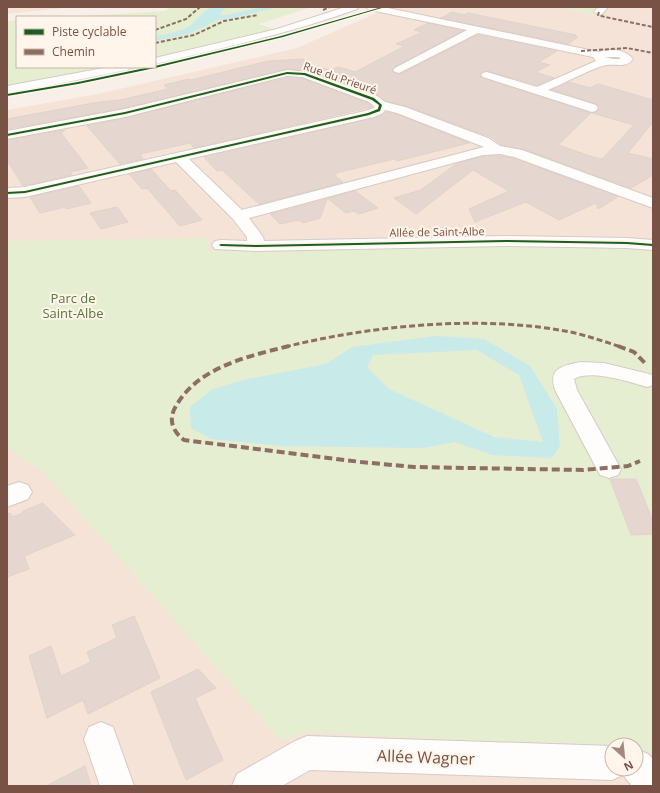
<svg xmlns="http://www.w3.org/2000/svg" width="660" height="793" font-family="'Open Sans',sans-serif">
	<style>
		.residential { fill: #f4e3d6; fill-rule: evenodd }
		.green { fill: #e6eed1; fill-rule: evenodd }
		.water { fill: #c8eae9; fill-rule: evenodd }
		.building { fill: #e5d7d0; stroke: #e1d2ca }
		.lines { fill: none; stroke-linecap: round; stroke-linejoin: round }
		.minor-casing { stroke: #d6cbc5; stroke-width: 2 }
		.minor { fill: #fefdfc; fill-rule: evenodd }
		.quiet-far2 { stroke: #8d6e63; stroke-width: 2; stroke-dasharray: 4 2; stroke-linecap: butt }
		.quiet-far1 { stroke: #8d6e63; stroke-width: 3; stroke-dasharray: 6 3; stroke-linecap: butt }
		.quiet { stroke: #8d6e63; stroke-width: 4; stroke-dasharray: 8 4; stroke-linecap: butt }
		.cycleway-casing { stroke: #fff5ea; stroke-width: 3 }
		.cycleway { fill: #1b5e20; fill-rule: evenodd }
		.labels { text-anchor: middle; stroke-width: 4; stroke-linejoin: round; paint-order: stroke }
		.far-street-label { font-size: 11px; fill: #795246; stroke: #fff5ea }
		.park-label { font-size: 13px; fill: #537a3a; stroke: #fff5ea }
		.near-street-label { font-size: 16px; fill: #795246; stroke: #fff5ea }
	</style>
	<rect width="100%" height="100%" fill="#f8f0e8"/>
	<!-- residential -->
	<g class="residential">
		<path d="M7,7H73L7,14Z"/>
		<path d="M390,7H556L600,16L612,7H653V786H7V446L206,256L209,239L7,241V110L98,94L297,48ZM612,745H636V769H612Z"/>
	</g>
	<!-- green -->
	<g class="green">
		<path d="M171,7H312L259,24L277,30L155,59V17H66L165,11Z"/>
		<path d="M556,7H612L600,16Z"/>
		<path d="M17,20V67H117L7,90V21Z"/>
		<path d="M209,238L207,251L497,245L653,250V752L636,751V745H612V749L305,732L281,741L44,473L7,448V241ZM436,336L530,366L552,458L492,455L455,442L422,448L211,390L243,380L326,364Z"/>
		<path d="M477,350L519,375L543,442L494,437L389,389L367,367L373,355Z"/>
	</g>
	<!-- water -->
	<g class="water">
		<path d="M211,7H227L221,12V15H226L261,7H278L230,19L218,20L188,34L155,41V36C167,34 182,32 192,24C199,18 203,12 211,7Z"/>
		<path d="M436,336L484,339L530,366L557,409L560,446L552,458L492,455L455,442L422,448L281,446L211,439L191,428L190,407L211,390L243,380L326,364L352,347ZM477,350L519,375L543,442L494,437L389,389L367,367L373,355Z"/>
	</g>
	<!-- building -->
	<g class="building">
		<path d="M452,12L464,15L468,13L576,35L573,36L578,37L568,44L441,18Z"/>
		<path d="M428,23L463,31L394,67L392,70L394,73L400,74L478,35L557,51L539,62L550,65L535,72L554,78L537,85L487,71L483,72L480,75L483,78L591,113L558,145L596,158L602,159L634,125L592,113L596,112L599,109L596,104L552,90L569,82L590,88L598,84L653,100V122L628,153L653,159V175L631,188L523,149L501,145L491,137L406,106L386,101L377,95L312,72L324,68L329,70L339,67L355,72L405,46L396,44L423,32L414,30Z"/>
		<path d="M303,59L311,71L287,69L125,108L7,129V119L99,102L120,100L168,89L164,85L189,79L191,80L268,61Z"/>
		<path d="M287,78H302L368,103L372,107L194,148L190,143L140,154L143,159L120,164L87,126L125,118Z"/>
		<path d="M386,112L397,114L469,143L397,161L394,159L336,173L337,174L334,175L343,182L259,204L222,170L217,171L204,157L374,118L384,114Z"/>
		<path d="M65,130L61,133L88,168L70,172L72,175L23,186L7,160V140Z"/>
		<path d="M483,156H500L514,158L618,197L598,209L596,203L559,220L526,202L475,222L469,209L509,191L473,170L416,214L394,198L421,190L456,164Z"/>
		<path d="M151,169L171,191L175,190L202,220L180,226L147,188L142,189L129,174Z"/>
		<path d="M79,186L91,203L66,209L65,207L40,213L30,197Z"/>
		<path d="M355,191L378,208L359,214L354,211L346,213L327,198Z"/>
		<path d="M327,199L320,218L303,223L299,220L280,224L270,214Z"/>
		<path d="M117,207L128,222L101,229L90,213Z"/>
		<path d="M610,479H636L653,521V534L631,535Z"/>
		<path d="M43,503L75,535L24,556L29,569L7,577V514L10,513L12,517L23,513V511Z"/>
		<path d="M134,616L160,678L88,714L83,700L47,718L29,656L51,646L61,676L91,662L87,652L117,638L112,625Z"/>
		<path d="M198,669L216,688L195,698L223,760L186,780L151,692Z"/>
		<path d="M85,766L91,786H46Z"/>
	</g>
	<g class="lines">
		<!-- minor casing -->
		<g class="minor-casing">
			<g id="minor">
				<path d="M345,7H359L357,9C291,33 223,48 155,64V58L277,29Z"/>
				<path d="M365,7H383L599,52C610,48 625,49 633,59C627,68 616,64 607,65C599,65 558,86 548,90L596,105L598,108L596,111L592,112L483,77L481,75L483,73L487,72L537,87L596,61L593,57L478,33L399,73L395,72L393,70L395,68L467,30L370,10ZM605,57H618L621,59H613Z"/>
				<path d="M598,7H608L602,14L599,15L594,12Z"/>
				<path d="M109,67H133L127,70L7,94V86Z"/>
				<path d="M287,70L308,72L377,96L385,102L405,107L488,138L500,146L522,150L653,198V208L514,157L500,154L483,155L249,218L263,237L264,241L505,236L627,238L653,240V250L627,248L505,246L256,251L215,249L212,245L215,241L221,240L247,241V237L233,219L176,162L25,197L7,198V188L25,187L365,111L374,108V106L369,102L302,77L287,76L125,117L7,139V131L125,109ZM385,110L397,113L484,147L242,210L189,159L374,117L383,113Z"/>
				<path d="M580,362L604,363L653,375V385L647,387C629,382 590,369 574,379L577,390L621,469L618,475L609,478L600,475L555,390C548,368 562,366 580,362Z"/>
				<path d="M19,482L28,485L32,492L28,499L7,507V486Z"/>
				<path d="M101,722L113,727L134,786H100L84,739L89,727Z"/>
				<path d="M307,736L612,746V769H636V749L648,754L653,759V786H632L623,775L612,780L310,770L282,786H232L237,774L295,741Z"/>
			</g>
		</g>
		<!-- minor -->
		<use href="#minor" class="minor"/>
		<!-- quiet-far2 -->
		<g class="quiet-far2">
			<path d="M323,10L330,7"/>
			<path d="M599,12L598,15L605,17L653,27"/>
			<path d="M155,30L186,19L200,7"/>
			<path d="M155,43L194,35L224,21L258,15"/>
			<path d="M581,51L627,48L653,53"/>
		</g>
		<!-- quiet-far1 -->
		<path class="quiet-far1" d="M285,347C373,325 486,314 575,333C591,337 606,342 621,347"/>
		<!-- quiet -->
		<g class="quiet">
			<path d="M289,346C249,356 198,367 176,406C168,419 172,431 184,440L361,462L414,467L583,470L628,466L640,461"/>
			<path d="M618,346L634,352L647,365"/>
		</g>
		<!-- cycleway casing -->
		<g class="cycleway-casing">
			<g id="cycleway">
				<path d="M382,7H385L283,37L155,68L78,84L7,96V94L78,82L150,67H155V66L281,36Z"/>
				<path d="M287,72L305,73L374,98L382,105L380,111L369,115L25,193L7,194V192L25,191L368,113L378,109L379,105L372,100L304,75L287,74L125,114L7,136V134L125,112Z"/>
				<path d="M505,240L627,242L653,244V246L627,244L505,242L256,247L221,246L219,245L221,244L256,245Z"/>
			</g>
		</g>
		<!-- cycleway -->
		<use href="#cycleway" class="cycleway"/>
	</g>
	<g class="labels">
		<!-- far-street labels -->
		<g class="far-street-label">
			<text transform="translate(340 78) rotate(19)" y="4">Rue du Prieuré</text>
			<text transform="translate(437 232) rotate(-1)" y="4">Allée de Saint-Albe</text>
		</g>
		<!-- park labels -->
		<g class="park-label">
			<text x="73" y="303">Parc de<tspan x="73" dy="15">Saint-Albe</tspan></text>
		</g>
		<!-- near-street labels -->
		<g class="near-street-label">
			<text transform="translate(426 757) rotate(2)" y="6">Allée Wagner</text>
		</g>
	</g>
	<!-- border -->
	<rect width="660" height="793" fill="none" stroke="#795246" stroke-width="16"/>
	<!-- legend -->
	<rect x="16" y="16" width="140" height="52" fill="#fff5ea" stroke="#c9b4a8"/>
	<rect x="24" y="29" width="20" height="6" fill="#1b5e20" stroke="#c9b4a8"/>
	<text x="52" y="36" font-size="12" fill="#795246">Piste cyclable</text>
	<rect x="24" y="49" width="20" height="6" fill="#8d6e63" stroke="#c9b4a8"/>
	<text x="52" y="56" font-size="12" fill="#795246">Chemin</text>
	<!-- north arrow -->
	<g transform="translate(624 757) rotate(153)"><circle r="19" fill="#fff5ea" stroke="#c9b4a8"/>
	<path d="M0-3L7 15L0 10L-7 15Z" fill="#a5897f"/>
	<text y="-6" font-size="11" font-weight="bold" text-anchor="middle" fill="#795246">N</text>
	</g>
</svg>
